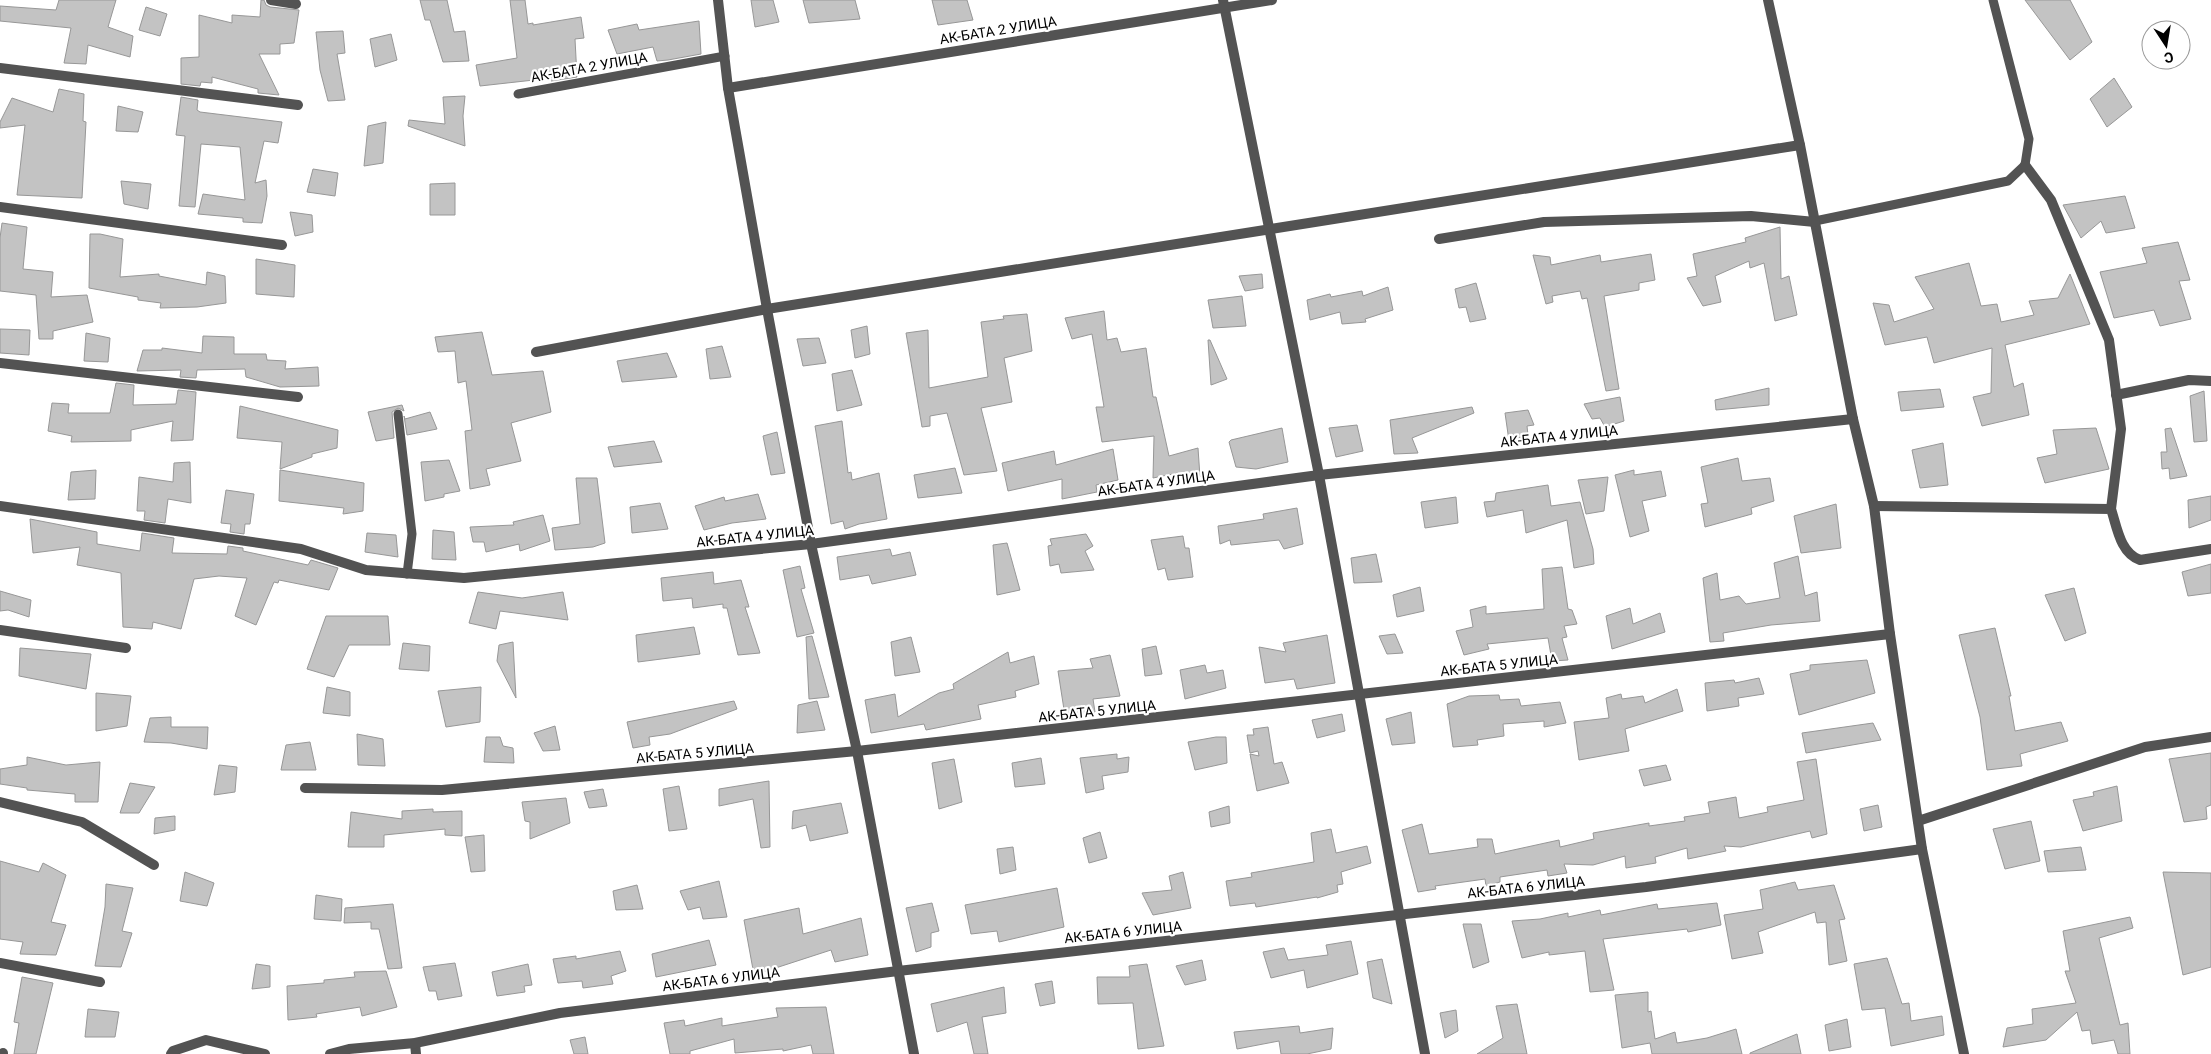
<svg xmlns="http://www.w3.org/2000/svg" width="2211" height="1054" font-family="Roboto,sans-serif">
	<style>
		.building { fill: #c3c3c3; stroke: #979797 }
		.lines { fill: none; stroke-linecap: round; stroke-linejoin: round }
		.service { stroke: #535353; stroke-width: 9 }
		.minor { stroke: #535353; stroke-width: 10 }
		.labels { text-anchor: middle; stroke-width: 4.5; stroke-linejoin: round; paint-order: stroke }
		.street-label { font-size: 14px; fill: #000; stroke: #fff }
	</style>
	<rect width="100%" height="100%" fill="#fff"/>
	<!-- building -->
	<g class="building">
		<path d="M59,0H116L108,27L133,36L130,57L88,45L86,64L64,63L71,28L0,21V6L56,10Z"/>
		<path d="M261,0H264L266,5L270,7L299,10L294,43L280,44V54H259L279,95L258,93V89L212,77V83L201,82L200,86L181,84V58L199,57V15L232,23V15L260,17Z"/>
		<path d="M420,0H447L454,32L465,31L469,61L443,62L430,20H425Z"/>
		<path d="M510,0H525L528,24L533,23V25L581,17L584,38L575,39L577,77L551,81L552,78L480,86L476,65L517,58Z"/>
		<path d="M751,0H773L779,22L755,27Z"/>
		<path d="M803,0H855L860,19L809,23Z"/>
		<path d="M932,0H967L973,20L938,25Z"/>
		<path d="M2025,0H2070L2092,42L2070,60Z"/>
		<path d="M146,7L167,14L160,36L139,30Z"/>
		<path d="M699,21L701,54L668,60L657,61L653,47L617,54L608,30L637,24L639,30Z"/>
		<path d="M343,31L345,53L337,54L345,100L328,101L320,70L316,32Z"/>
		<path d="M391,34L397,60L375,67L370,39Z"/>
		<path d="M2114,78L2132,107L2107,127L2090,99Z"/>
		<path d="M59,89L84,94L83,121L86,122L82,198L17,195L25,125L0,128V122L12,98L53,112Z"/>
		<path d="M465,96L463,116L465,146L408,126L409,120L445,124L443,97Z"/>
		<path d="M181,97L198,100L197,110L200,112L282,122L278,143L264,141L255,183L266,180L267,196L262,223L243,222V218L198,214L203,194L245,200L240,147L201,144L195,207L179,206L185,136L176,135Z"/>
		<path d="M118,106L143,112L138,132L116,131Z"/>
		<path d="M386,122L383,163L364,166L368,126Z"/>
		<path d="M313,169L338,173L335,196L307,192Z"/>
		<path d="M121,181L151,184L148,209L124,204Z"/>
		<path d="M455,183V215H430V184Z"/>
		<path d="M2125,196L2135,228L2106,233L2101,221L2081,238L2063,205Z"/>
		<path d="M290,212L312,215L313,232L295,236Z"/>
		<path d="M2,223L27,227L23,269L53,272L51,297L87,295L93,322L53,331V339H39L36,295L0,291V238Z"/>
		<path d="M1780,227L1781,279L1789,276L1797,315L1775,321L1764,263L1750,268L1749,261L1715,276L1721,302L1703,306L1687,278L1697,276L1693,254L1746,242L1745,238Z"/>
		<path d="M90,234H100L123,239L120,277L159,274V276L206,285L207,272L225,276L226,303L197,307L160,308L161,303L138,300V297L89,288Z"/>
		<path d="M2178,242L2190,280L2179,281L2191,319L2160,326L2154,310L2114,318L2100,272L2147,263L2142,248Z"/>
		<path d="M1651,254L1655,280L1639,283V290L1604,296L1619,389L1606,391L1587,298L1582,299L1580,291L1552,296L1553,302L1546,304L1533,255L1550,257L1551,265L1600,255L1601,262Z"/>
		<path d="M256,259L295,265L294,297L256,294Z"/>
		<path d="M1969,263L1981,306L1997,304L2001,322L2034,315L2029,301L2058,298L2070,274L2090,324L2005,345L2014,387L2023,383L2029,415L1982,426L1973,397L1991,393L1992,348L1934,363L1927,337L1885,345L1873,303L1889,305L1894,322L1934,309L1915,277Z"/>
		<path d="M1262,274L1263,288L1245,291L1239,276Z"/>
		<path d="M1476,283L1486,319L1470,322L1466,307L1459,308L1455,289Z"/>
		<path d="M1388,287L1393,310L1365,319L1366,322L1342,324L1340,312L1310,320L1307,300L1330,294L1331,297L1362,291L1363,296Z"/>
		<path d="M1242,296L1246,326L1213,328L1208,300Z"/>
		<path d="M1104,311L1107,340L1117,338L1121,352L1146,348L1153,397H1156L1169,456L1198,448L1200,477L1179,479L1178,473L1153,478L1154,436L1102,442L1096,407H1104L1092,334L1072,339L1065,318Z"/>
		<path d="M1027,314L1032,351L1004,358L1012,402L981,408L997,471L964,475L947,413L930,416V426L922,427L906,333L928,330L929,388L988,377L981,322L1004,319L1003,316Z"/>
		<path d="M867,326L870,354L855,358L851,330Z"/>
		<path d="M0,329L30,330L29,355L0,353Z"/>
		<path d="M482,332L492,375L543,371L551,412L511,423L521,461L486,469L490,485L470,489L465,431L472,430L466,381L458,383L455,351L438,352L435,337Z"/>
		<path d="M86,333L110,338L108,362L84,361Z"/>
		<path d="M203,336L234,337V354H266L267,360L286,361L285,369L318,367L319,386L280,387L246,377L245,369L197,370L196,378L180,377L181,370L137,371L143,350H162V348L202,353Z"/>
		<path d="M819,338L826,363L803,366L797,339Z"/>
		<path d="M1208,340H1210L1227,379L1211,385Z"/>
		<path d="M722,346L731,377L710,379L706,349Z"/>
		<path d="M667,353L677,377L622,382L617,361Z"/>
		<path d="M852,370L862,405L837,411L832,374Z"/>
		<path d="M116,383L134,385L133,405L176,404L178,390L196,392L193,440L171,441L173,421L131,430V441L71,442L72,436L48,431L52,403L69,404L68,413H110Z"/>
		<path d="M1769,388V405L1716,410L1715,400Z"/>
		<path d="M1940,389L1944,407L1901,411L1898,392Z"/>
		<path d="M2204,391L2207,441L2194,442L2190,396Z"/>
		<path d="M1620,397L1624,421L1605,427L1600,418L1592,419L1584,404Z"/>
		<path d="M402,405L404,411L398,408L392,412L394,438L376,441L368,412Z"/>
		<path d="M240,406L338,430L337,448L312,454V457L280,469L282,442L237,438Z"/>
		<path d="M1472,407L1474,413L1412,438L1418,453L1394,454L1390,420Z"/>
		<path d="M1528,410L1534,425L1527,426L1528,435L1509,441L1505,413Z"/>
		<path d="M430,412L437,429L407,435L404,416L405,419Z"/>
		<path d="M842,421L848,473L851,472L852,480L879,473L887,519L859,524L845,529L843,521L831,524L815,426Z"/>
		<path d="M1357,425L1363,451L1336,457L1329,428Z"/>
		<path d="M1282,428L1288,462L1256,469L1236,467L1229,442L1231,440Z"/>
		<path d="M2096,428L2109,469L2045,483L2037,458L2057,454L2053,430Z"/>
		<path d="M2171,428L2187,476L2170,479L2169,468L2162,469L2161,452H2167L2165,429Z"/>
		<path d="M777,432L785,473L771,475L763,436Z"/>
		<path d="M654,441L662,462L614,467L608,447Z"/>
		<path d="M1943,443L1948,485L1920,488L1912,450Z"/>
		<path d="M1113,449L1118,480L1096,485L1097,492L1062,499V479L1008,491L1002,463L1054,451L1056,465Z"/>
		<path d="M1738,458L1742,481L1770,478L1774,501L1751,508L1752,514L1705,527L1701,504L1708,503L1701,467Z"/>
		<path d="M449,460L460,491L444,494V497L425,501L421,462Z"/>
		<path d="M190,462L191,503L168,499L165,523L144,520L145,511H137L139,477L173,482L174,463Z"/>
		<path d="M955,468L962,493L918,498L914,475Z"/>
		<path d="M96,470L95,499L68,500L71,472Z"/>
		<path d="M280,470L364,483L363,511L343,514L344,508L279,501Z"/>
		<path d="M1634,470V475L1661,471L1666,496L1642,501L1649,531L1630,537L1615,475Z"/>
		<path d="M1608,477L1604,511L1586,514L1578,480Z"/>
		<path d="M576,478H597L605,543L593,547L555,550L552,528L580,524Z"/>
		<path d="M1548,485L1551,506L1580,502L1593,549L1594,564L1574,568L1567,520L1526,533L1523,510L1487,517L1484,502L1495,501L1496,493Z"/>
		<path d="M226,490L254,494L250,524H245L244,534L230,532L231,524L221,523Z"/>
		<path d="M758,494L766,519L732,523L704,530L695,506L724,497L725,501Z"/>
		<path d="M2211,496V520L2189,528L2188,500Z"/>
		<path d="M1456,497L1458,523L1425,528L1421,502Z"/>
		<path d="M660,503L668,529L632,533L630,507Z"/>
		<path d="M1836,504L1841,548L1801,553L1794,516Z"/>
		<path d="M1297,508L1303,544L1284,549L1279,540L1231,545L1230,540L1220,544L1218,526L1264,519L1263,514Z"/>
		<path d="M543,515L550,541L520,551L519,544L486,552L484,542H473L470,527L514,525L513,522Z"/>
		<path d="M30,519L97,532V544L140,551L142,533L174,538L172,553L227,554L228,546L243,548V551L308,565L311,560L338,568L329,590L279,580L278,583L274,582L256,625L235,616L247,578L219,576L194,579L181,629L153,622L152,629L123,627L121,573L77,565L80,547L33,553Z"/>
		<path d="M433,530L454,532L456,560L432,559Z"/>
		<path d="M367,533L396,535L398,557L365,552Z"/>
		<path d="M1086,534L1093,546L1085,551L1094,570L1061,573L1059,564L1050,566L1048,546L1052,545L1050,539Z"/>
		<path d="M1183,536L1185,548H1189L1193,577L1168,580L1165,568L1158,570L1151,540Z"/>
		<path d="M1007,543L1020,590L997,595L993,545Z"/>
		<path d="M890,549L892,556L910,552L916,575L872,584L869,575L840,580L837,557Z"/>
		<path d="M1376,554L1382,582L1354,583L1351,558Z"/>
		<path d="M1798,556L1805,596L1817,592L1820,621L1771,625L1723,633L1724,641L1710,642L1703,578L1717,573L1720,600L1739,596L1746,604L1780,598L1774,563Z"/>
		<path d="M2211,564V593L2188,596L2182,572Z"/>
		<path d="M800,566L805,588L801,589L814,633L797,637L783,570Z"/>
		<path d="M1562,567L1568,609L1572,610L1577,624L1564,626L1567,637L1562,638L1568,660L1552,661L1548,638L1487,644L1489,649L1464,655L1456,631L1473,627L1470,610L1486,606V614L1544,609L1542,569Z"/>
		<path d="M713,572L714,584L741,580L749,607H745L760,653L738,655L727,608H723V604L693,608L692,598L663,601L661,578Z"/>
		<path d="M1420,587L1424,611L1397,617L1393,595Z"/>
		<path d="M2074,588L2086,633L2065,641L2045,595Z"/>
		<path d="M0,591L31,600L29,617L8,610L0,611Z"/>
		<path d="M478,592L522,598L563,592L568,620L500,611L496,629L469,623Z"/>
		<path d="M1630,608L1633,624L1660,613L1665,632L1612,649L1606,616Z"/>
		<path d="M326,616H388L390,645H349L334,677L307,669Z"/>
		<path d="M694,627L700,654L638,662L636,635Z"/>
		<path d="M1995,628L2011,696H2009L2015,731L2061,722L2068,741L2020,754L2022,766L1987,770L1980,717L1959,635Z"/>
		<path d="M1395,634L1403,653L1387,654L1379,636Z"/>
		<path d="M1327,635L1335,683L1297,689L1294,679L1265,683L1259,647L1286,652L1283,643Z"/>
		<path d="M812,636L829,697L809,699L806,637Z"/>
		<path d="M911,637L920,672L895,676L891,642Z"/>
		<path d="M513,642L516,698L497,661L499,645Z"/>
		<path d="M403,643L430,646L429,671L399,669Z"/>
		<path d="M1156,646L1162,674L1145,676L1142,649Z"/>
		<path d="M20,648L91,654L86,689L19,676Z"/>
		<path d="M1008,652L1010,663L1034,656L1039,684L1015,691L1016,697L978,705L981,719L926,730L924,724L871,733L865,700L895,694L898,717L939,693L954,689L953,684Z"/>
		<path d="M1110,655L1120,696L1093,699L1095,712L1065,716L1058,671L1093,668L1090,659Z"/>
		<path d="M1867,660L1875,693L1799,715L1790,674L1810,670V665Z"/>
		<path d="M1205,665L1207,673L1223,670L1226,688L1185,699L1180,670Z"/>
		<path d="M1759,678L1764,694L1738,698L1739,706L1707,711L1705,683L1734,680L1735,683Z"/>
		<path d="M327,687L350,692V716L323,713Z"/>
		<path d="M481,687L480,722L446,727L438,691Z"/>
		<path d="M1677,689L1683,711L1625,729L1629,751L1579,760L1574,722L1609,718L1606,698L1621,694L1622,699L1643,696L1645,703Z"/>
		<path d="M96,693L131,696L127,726L96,731Z"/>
		<path d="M1499,695L1500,700L1519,699L1521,706L1560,702L1566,723L1544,727V721L1503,724L1504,736L1477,740L1478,745L1453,747L1447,704L1469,696Z"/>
		<path d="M734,701L737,709L670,734L649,737L650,745L633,748L627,722Z"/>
		<path d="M817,701L825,730L797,733L798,705Z"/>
		<path d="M1411,712L1415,743L1392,745L1386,719Z"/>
		<path d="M1342,714L1345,731L1317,738L1312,720Z"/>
		<path d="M171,717V727H208L207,749L171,743L144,742L150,718Z"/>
		<path d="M1873,723L1881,740L1806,753L1802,733Z"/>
		<path d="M555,726L560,750L543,751L534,733Z"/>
		<path d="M1268,727L1274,764L1282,762L1289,783L1257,791L1250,754L1259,756L1258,751L1250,753L1247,735H1254L1253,729Z"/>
		<path d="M357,734L383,739L385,766L358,765Z"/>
		<path d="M486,737H500L503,746L513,748L514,763L484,762Z"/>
		<path d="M1216,737H1226L1227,763L1195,770L1188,742Z"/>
		<path d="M310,742L316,770H281L286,745Z"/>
		<path d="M2211,753V805L2206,807L2207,819L2184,822L2169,759Z"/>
		<path d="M1117,754V759L1129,757L1128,772L1102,776L1104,789L1086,793L1080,758Z"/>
		<path d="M27,757L66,765L100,762L98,802H75V794L27,790V788L0,784V769L27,765Z"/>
		<path d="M1041,758L1045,784L1015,787L1012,763Z"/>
		<path d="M954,759L962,802L939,809L932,763Z"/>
		<path d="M1816,759L1827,834L1812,838L1810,831L1741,847L1724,846L1726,851L1688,859L1687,848L1655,857L1656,863L1626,868L1625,856L1593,865L1564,864L1567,873L1548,876L1547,870L1500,877V882L1486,886L1485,879L1435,886L1436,889L1418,892L1402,830L1422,824L1429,854L1478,847L1477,839H1492L1495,854L1559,840L1560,847L1594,839L1593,833L1649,823V826L1685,821L1684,817L1710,813L1708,802L1736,797L1739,818L1768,812L1767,807L1804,800L1797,762Z"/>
		<path d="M219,765L237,767L235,792L214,795Z"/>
		<path d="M1666,765L1671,780L1644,786L1639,770Z"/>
		<path d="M769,781L770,847L761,848L753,799L719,806V789Z"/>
		<path d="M130,783L155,787L139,813H120Z"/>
		<path d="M679,786L687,829L669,831L663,789Z"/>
		<path d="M2117,786L2122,821L2083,831L2073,800L2094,796L2093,792Z"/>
		<path d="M603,789L607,806L589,808L584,792Z"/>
		<path d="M566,798L570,823L530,839V822L525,821L522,802Z"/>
		<path d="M841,803L848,833L810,841L806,825L792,829L793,811Z"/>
		<path d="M1878,805L1882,827L1864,831L1860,809Z"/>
		<path d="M1229,806L1230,823L1211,827L1209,812Z"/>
		<path d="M433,809V812L462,811V836L445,835V829L384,835V847H348L351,812L402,819V811Z"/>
		<path d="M175,816V830L154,834L155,818Z"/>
		<path d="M2031,821L2040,861L2005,869L1993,829Z"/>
		<path d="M1331,829L1336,853L1367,846L1371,863L1341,872L1343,884L1337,885L1338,892L1317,898V897L1256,907L1255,903L1230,906L1226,881L1252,877L1251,873L1314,862L1311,833Z"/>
		<path d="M1100,832L1107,858L1089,863L1083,838Z"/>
		<path d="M484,835L485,871L471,872L465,837Z"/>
		<path d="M1013,847L1016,870L1000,874L997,849Z"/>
		<path d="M2081,847L2086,870L2048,872L2044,851Z"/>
		<path d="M0,861L39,872L43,863L66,875L51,922L66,925L56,955L20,954L23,942L0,939Z"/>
		<path d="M185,872L214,883L207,906L180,901Z"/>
		<path d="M1183,872L1191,908L1153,915L1142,893L1172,890L1169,876Z"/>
		<path d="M2163,872L2211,873V967L2183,975Z"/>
		<path d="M719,881L727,917L703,919L700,907L688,910L680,891Z"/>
		<path d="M1795,882L1798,890L1834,885L1845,919L1839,920L1847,961L1829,965L1826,922L1817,923L1815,912L1758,932L1763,953L1732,959L1724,915L1763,909L1760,890Z"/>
		<path d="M106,884L133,888L122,931L132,933L121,967L95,966L105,907Z"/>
		<path d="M637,885L643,909L616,910L613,891Z"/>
		<path d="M1057,888L1064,927L999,942L997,931L971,934L965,905Z"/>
		<path d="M316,895L342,899L341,921L314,919Z"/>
		<path d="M932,903L939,931L931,933V947L916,952L906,908Z"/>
		<path d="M1717,903L1721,925L1688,932L1687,929L1603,939L1614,990L1590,992L1585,951L1549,955V952L1522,958L1512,921L1540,919L1568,913V917L1600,910L1601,915L1657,904L1658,909Z"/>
		<path d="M393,904L402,968L388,969L379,929H371V922L344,923L345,908Z"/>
		<path d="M799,908L803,934L861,918L868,955L835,962L831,950L754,975L744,920Z"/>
		<path d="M2130,917L2133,928L2099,938L2120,1025L2128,1023L2130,1054H2118L2114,1040L2092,1044L2090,1030L2082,1031L2077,1012L2046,1040L2003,1047L2007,1028L2033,1024L2032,1009L2076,1003L2065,971H2070L2063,931Z"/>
		<path d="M1463,924H1481L1489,962L1473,968Z"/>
		<path d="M709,940L716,965L656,977L652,954Z"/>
		<path d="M1351,941L1358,974L1307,988L1304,970L1271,978L1263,952L1284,948L1288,960L1328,955L1326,945Z"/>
		<path d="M620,951L626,971L611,976L613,984L583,988L582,981L558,983L553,959L576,956V959Z"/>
		<path d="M1887,958L1902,1004L1909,1003L1911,1021L1942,1016L1944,1035L1891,1046L1885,1008L1862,1010L1854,964Z"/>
		<path d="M1382,959L1392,1004L1373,998L1367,962Z"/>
		<path d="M1202,960L1206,980L1185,985L1176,966Z"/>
		<path d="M455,963L462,996L438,1000L436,991H429L423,967Z"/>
		<path d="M256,964L270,966V987L252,989Z"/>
		<path d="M528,964L532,985L524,986L525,992L497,996L492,972Z"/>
		<path d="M1147,964L1164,1046L1138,1049L1133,1003L1098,1004L1097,977H1130L1129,966Z"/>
		<path d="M386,971L397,1007L362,1016L360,1007L316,1014L317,1017L288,1020L287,986L324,983V980L355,977L354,972Z"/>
		<path d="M22,977L53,983L36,1054H14L19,1023L14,1022Z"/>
		<path d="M1052,981L1055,1003L1040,1006L1035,984Z"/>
		<path d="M1004,987L1006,1013L982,1017L988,1054H974L967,1022L937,1032L931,1004Z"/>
		<path d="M1648,992V1012L1651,1011L1655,1039L1675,1032L1677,1043L1707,1038L1736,1029L1742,1054H1652L1650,1043L1622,1048L1615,995Z"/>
		<path d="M1517,1004L1527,1054H1477L1503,1038L1496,1006Z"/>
		<path d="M826,1007L834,1054H813L811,1045L783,1051V1049L735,1053L734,1039L690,1051V1054H670L664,1023L684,1020L685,1026L722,1018V1026L778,1017L776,1008Z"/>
		<path d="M88,1009L119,1012L115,1037H85Z"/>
		<path d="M1456,1010L1458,1031L1445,1038L1440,1013Z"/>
		<path d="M1847,1019L1851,1047L1829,1051L1825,1025Z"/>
		<path d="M1299,1026L1300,1033L1333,1028L1331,1049L1307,1054H1281L1279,1041L1237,1049L1234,1032Z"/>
		<path d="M1797,1034L1801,1054H1750V1053Z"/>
		<path d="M585,1037L588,1054H574L570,1040Z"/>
	</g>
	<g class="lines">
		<!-- service -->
		<g class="service">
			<path d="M518,94L725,56"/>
			<path d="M1815,221L2008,181L2025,165L2029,139L1993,0"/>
			<path d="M398,414L412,534L407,574"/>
		</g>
		<!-- minor -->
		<g class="minor">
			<path d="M271,0L296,4"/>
			<path d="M718,0L728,88L767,309L811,544L857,751L914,1054"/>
			<path d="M1223,0L1319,475L1425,1054"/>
			<path d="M1768,0L1800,145L1853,419L1874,506L1890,634L1922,849L1964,1054"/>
			<path d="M0,68L298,105"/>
			<path d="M728,88L1272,0"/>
			<path d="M2025,165L2051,200L2109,340L2121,429L2111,509"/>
			<path d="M0,207L282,245"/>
			<path d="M1439,239L1544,222L1751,216L1815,222"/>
			<path d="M536,352L767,309L1800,145"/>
			<path d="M0,363L298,397"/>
			<path d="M2116,395L2189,380L2211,381"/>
			<path d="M0,506L301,549L366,570L464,578L811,544L1319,475L1853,419"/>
			<path d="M1874,506L2111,509C2117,527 2120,553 2140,560L2211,549"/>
			<path d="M0,630L126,648"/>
			<path d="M305,788L442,790L857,751L1890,634"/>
			<path d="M0,802L82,822L154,865"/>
			<path d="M1918,821L2145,747L2211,737"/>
			<path d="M0,963L100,982"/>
			<path d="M415,1043L416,1054"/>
			<path d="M3,1054V1053"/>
			<path d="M171,1054L173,1051L206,1040L265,1054"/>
			<path d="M330,1054L349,1049L415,1043L560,1013L898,971L1646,887L1922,849"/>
		</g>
	</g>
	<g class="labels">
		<!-- street labels -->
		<g class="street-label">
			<text transform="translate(998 30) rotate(-9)" y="5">АК-БАТА 2 УЛИЦА</text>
			<text transform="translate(589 67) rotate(-10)" y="5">АК-БАТА 2 УЛИЦА</text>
			<text transform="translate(1559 436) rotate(-6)" y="5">АК-БАТА 4 УЛИЦА</text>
			<text transform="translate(1156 483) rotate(-8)" y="5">АК-БАТА 4 УЛИЦА</text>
			<text transform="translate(755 536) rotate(-6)" y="5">АК-БАТА 4 УЛИЦА</text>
			<text transform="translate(1499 665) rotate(-6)" y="5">АК-БАТА 5 УЛИЦА</text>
			<text transform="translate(1097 711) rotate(-6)" y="5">АК-БАТА 5 УЛИЦА</text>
			<text transform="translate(695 753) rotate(-5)" y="5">АК-БАТА 5 УЛИЦА</text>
			<text transform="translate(1526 887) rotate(-6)" y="5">АК-БАТА 6 УЛИЦА</text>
			<text transform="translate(1123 932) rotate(-6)" y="5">АК-БАТА 6 УЛИЦА</text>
			<text transform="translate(721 979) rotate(-7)" y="5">АК-БАТА 6 УЛИЦА</text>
		</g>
	</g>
	<!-- north arrow -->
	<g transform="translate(2166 45) rotate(168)"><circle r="24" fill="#ffffff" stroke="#999999"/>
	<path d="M0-4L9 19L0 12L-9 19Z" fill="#000000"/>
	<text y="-8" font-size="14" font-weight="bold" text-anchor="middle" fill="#000000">С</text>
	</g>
</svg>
